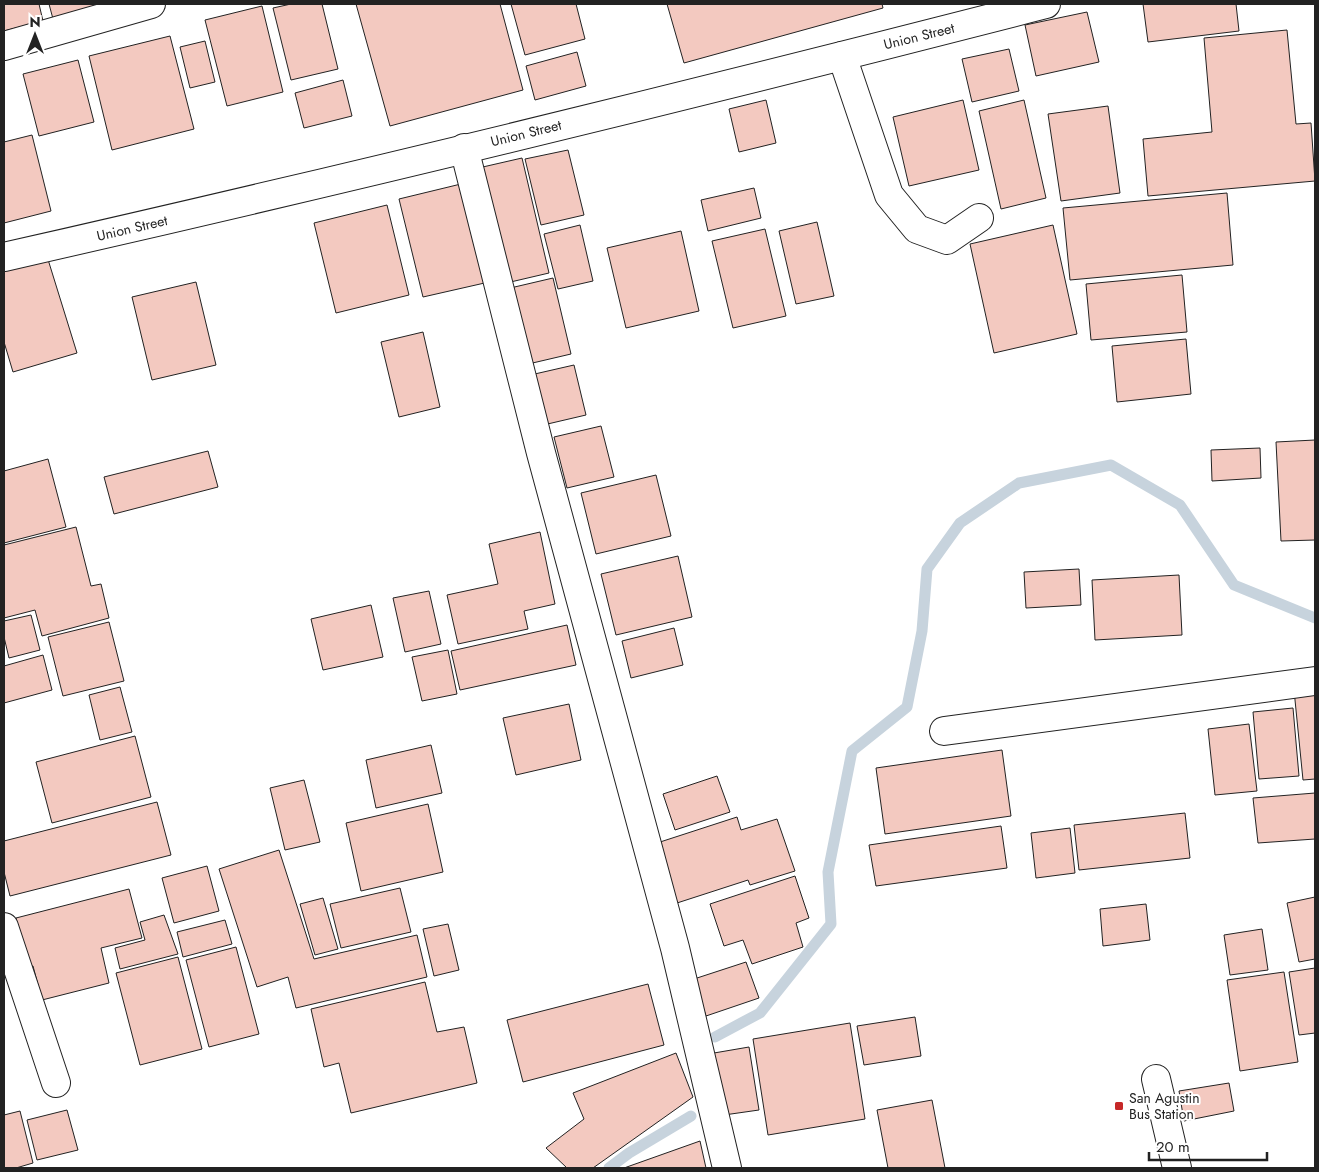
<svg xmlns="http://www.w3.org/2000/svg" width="1319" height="1172" font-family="Jost,sans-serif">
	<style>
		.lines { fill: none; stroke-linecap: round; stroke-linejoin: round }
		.stream { stroke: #c7d3dd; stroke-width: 11 }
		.building { fill: #f3c9c0; stroke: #222 }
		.minor-casing { stroke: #222; stroke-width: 30 }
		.major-casing { stroke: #222; stroke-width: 30 }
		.minor { stroke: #fff; stroke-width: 28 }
		.major { stroke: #fff; stroke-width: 28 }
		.poi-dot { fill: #c62828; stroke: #fff; stroke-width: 2 }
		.labels { text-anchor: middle; stroke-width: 4; stroke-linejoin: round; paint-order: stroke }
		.street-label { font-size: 14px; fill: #222; stroke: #fff }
		.poi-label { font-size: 14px; fill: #222; stroke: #fff; text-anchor: start }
	</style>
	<rect width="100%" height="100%" fill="#fff"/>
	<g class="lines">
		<!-- stream -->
		<g class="stream">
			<path d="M715,1037L760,1013L831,924L828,872L852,751L907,707L922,631L927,569L960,523L1019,483L1111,465L1180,505L1234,585L1315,618"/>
			<path d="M609,1168L629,1153L691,1116"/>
		</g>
	</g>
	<!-- building -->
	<g class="building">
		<path d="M4,4H39L43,21L4,31Z"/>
		<path d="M49,4H103L53,19Z"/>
		<path d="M291,4H322L338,69L291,80L273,8Z"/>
		<path d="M356,4H500L523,90L390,126Z"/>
		<path d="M511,4H576L585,39L525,55Z"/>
		<path d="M667,4H882L883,8L684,63Z"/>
		<path d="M1143,4H1236L1239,31L1148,42Z"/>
		<path d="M262,6L283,92L227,106L205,20Z"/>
		<path d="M1087,12L1099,62L1036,76L1025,25Z"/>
		<path d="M1287,30L1296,124L1311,123L1315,181L1148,196L1143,139L1212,132L1204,38Z"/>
		<path d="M170,36L194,129L112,150L89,56Z"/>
		<path d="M205,41L215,82L190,88L180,47Z"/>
		<path d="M1009,49L1019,91L972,102L962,59Z"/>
		<path d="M577,52L586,86L535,100L526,66Z"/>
		<path d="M78,60L94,122L39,136L23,74Z"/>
		<path d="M343,80L352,116L304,128L295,93Z"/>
		<path d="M766,100L776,143L739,152L729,109Z"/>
		<path d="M963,100L979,170L909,186L893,117Z"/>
		<path d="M1024,100L1046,198L1001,209L979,111Z"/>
		<path d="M1108,106L1120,193L1061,201L1048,114Z"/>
		<path d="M32,135L51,211L4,223V142Z"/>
		<path d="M568,150L584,215L541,225L525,159Z"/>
		<path d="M522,158L549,273L502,284L474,169Z"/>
		<path d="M465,183L489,282L423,297L399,199Z"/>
		<path d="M754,188L761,218L708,231L701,200Z"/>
		<path d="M1227,193L1233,265L1070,280L1063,208Z"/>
		<path d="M387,205L409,295L336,313L314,223Z"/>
		<path d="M817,222L834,296L796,304L779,231Z"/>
		<path d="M580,225L593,281L558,289L544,234Z"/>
		<path d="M1053,225L1077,334L994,353L970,244Z"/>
		<path d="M765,229L786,316L733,328L712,241Z"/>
		<path d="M681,231L699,311L626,328L607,248Z"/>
		<path d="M46,253L77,353L13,372L4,342V266Z"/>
		<path d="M1182,275L1187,332L1091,340L1086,284Z"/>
		<path d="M553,278L571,354L524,365L506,289Z"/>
		<path d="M196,282L216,365L152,380L132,297Z"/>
		<path d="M423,332L440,407L399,417L381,342Z"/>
		<path d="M1186,339L1191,394L1117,402L1112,346Z"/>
		<path d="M574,365L586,415L539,426L526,376Z"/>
		<path d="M601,426L614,477L567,488L554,437Z"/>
		<path d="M1315,440V540L1281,541L1276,442Z"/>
		<path d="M1260,448L1261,478L1212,481L1211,450Z"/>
		<path d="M208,451L218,487L114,514L104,477Z"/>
		<path d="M48,459L66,527L4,543V471Z"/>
		<path d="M656,475L671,536L596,554L581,493Z"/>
		<path d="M76,527L91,586L101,584L109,618L42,636L35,610L4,618V545Z"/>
		<path d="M540,532L555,604L524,611L528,629L458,644L447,595L498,584L489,544Z"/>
		<path d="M678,556L692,617L616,635L601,574Z"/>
		<path d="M1079,569L1081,605L1026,608L1024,572Z"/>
		<path d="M1179,575L1182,635L1095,640L1092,580Z"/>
		<path d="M429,591L441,644L405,652L393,598Z"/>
		<path d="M371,605L383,657L323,670L311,619Z"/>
		<path d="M31,615L40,650L9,658L4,637V621Z"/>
		<path d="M109,622L124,681L63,696L48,637Z"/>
		<path d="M567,625L576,665L460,690L451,651Z"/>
		<path d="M674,628L683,665L631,678L622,641Z"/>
		<path d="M448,650L457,694L422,701L412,657Z"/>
		<path d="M43,655L52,690L4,703V666Z"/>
		<path d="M120,687L132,732L100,740L89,695Z"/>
		<path d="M1315,689V779L1303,780L1294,690Z"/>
		<path d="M569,704L581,760L516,775L503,718Z"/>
		<path d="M1293,708L1299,776L1259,779L1253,712Z"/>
		<path d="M1249,724L1257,791L1215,795L1208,729Z"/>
		<path d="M135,736L151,797L52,823L36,762Z"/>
		<path d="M431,745L442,793L376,808L366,760Z"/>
		<path d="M1002,750L1011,816L885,834L876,768Z"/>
		<path d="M717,776L730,812L675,830L663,794Z"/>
		<path d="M304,780L320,842L285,850L270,788Z"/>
		<path d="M1315,793V839L1258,843L1253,798Z"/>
		<path d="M157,802L171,855L10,896L4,872V841Z"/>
		<path d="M428,804L443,872L361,891L346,823Z"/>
		<path d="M1185,813L1190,858L1079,870L1074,825Z"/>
		<path d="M737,817L741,830L777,819L795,871L750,885L748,880L677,903L657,843Z"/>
		<path d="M1001,826L1007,868L876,886L869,845Z"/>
		<path d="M1070,828L1075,873L1036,878L1031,833Z"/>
		<path d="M279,850L314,959L417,935L427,977L296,1008L288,977L257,987L219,869Z"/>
		<path d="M207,866L219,911L174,923L162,878Z"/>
		<path d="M795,876L809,918L796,923L803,947L752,964L743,940L724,946L710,904Z"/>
		<path d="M400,888L411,932L341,948L330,904Z"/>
		<path d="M129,889L142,938L101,948L109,983L42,1000L33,966H29L16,918Z"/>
		<path d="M1315,897V959L1299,962L1287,903Z"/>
		<path d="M323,898L338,949L315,955L300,904Z"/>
		<path d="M1146,904L1150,940L1103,946L1100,909Z"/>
		<path d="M164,915L178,954L120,969L115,948L145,940L140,922Z"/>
		<path d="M225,920L232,944L183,957L177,932Z"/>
		<path d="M448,924L459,970L434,976L423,929Z"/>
		<path d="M1262,929L1268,970L1230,975L1224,935Z"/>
		<path d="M236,947L259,1034L209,1047L186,960Z"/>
		<path d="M178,957L202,1049L140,1065L116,973Z"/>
		<path d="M746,962L759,998L706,1016L694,979Z"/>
		<path d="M1315,968V1033L1299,1035L1289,972Z"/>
		<path d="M1284,972L1298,1062L1240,1071L1227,980Z"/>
		<path d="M425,982L437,1032L464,1027L477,1083L351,1113L339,1063L324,1067L311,1009Z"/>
		<path d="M648,984L664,1045L523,1082L507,1020Z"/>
		<path d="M915,1017L921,1056L864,1065L857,1026Z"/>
		<path d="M850,1023L865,1119L768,1135L753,1039Z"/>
		<path d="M749,1047L759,1110L724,1115L714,1053Z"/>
		<path d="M676,1053L693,1097L593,1168H567L546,1148L584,1119L573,1093Z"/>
		<path d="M1229,1083L1234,1111L1184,1121L1179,1091Z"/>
		<path d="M932,1100L945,1168H888L877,1110Z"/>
		<path d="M67,1110L78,1150L37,1160L27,1120Z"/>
		<path d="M20,1111L33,1163L16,1168H4V1115Z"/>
		<path d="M700,1141L706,1168H624Z"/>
	</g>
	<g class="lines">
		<!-- minor casing -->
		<g class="minor-casing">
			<g id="minor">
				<path d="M842,56L889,195L917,229L947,240L979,218"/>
				<path d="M464,148L541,453L675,948L727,1168"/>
				<path d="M4,257C352,178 700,93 1046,4"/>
				<path d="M944,731L1315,681"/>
				<path d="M4,927L56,1083"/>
				<path d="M1156,1079L1177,1168"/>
			</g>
		</g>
		<!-- major casing -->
		<g class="major-casing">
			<path id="major" d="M4,46L151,4"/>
		</g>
		<!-- minor -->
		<use href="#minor" class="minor"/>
		<!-- major -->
		<use href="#major" class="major"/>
	</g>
	<!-- markers -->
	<rect class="poi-dot" x="1114" y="1101" width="10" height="10" rx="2.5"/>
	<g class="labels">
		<!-- street labels -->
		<g class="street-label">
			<text transform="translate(919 36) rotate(-14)" y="5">Union Street</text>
			<text transform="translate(526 133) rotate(-14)" y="5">Union Street</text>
			<text transform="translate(132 228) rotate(-13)" y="5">Union Street</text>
		</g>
		<!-- poi labels -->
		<g class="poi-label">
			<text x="1129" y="1103">San Agustin<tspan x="1129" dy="16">Bus Station</tspan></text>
		</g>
	</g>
	<!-- border -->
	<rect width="1319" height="1172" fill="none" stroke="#222222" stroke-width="10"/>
	<!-- north arrow -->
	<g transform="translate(35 35)" stroke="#ffffff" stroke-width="4" paint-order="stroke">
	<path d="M0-4L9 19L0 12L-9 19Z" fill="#222222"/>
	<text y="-8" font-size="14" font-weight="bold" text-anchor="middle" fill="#222222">N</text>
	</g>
	<!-- scale -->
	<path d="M1149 1152v8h118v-8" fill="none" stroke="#222222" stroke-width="2.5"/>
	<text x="1156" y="1152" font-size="15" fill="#222222" stroke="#ffffff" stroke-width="4" paint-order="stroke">20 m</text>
</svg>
